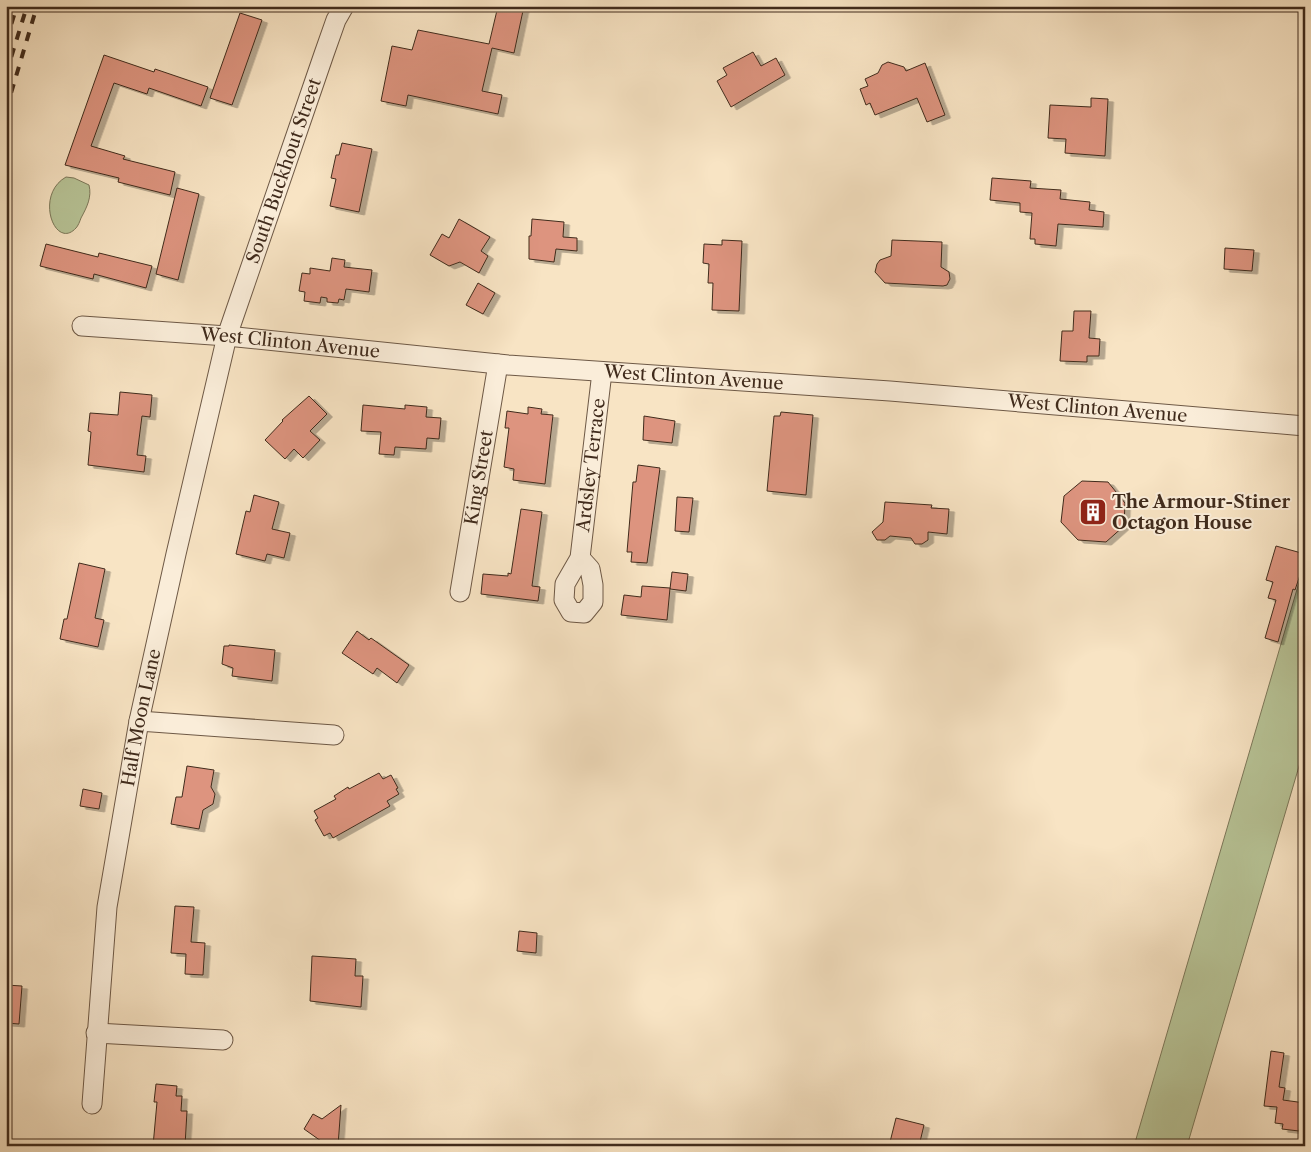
<svg xmlns="http://www.w3.org/2000/svg" width="1311" height="1152" font-family="'Libre Caslon Text',serif">
	<style>
		.green { fill: #b8c598; stroke: #7c785a }
		.building { fill: #dd947f; stroke: #402b1c; filter: url(#shadow) }
		.lines { fill: none; stroke-linecap: round; stroke-linejoin: round }
		.minor-casing { stroke: #6e5946; stroke-width: 21 }
		.minor { stroke: #faedd9; stroke-width: 19 }
		.rail { stroke: #402b1c; stroke-width: 4; stroke-dasharray: 9 9; stroke-linecap: butt }
		.labels { text-anchor: middle; stroke-width: 4; stroke-linejoin: round; paint-order: stroke }
		.street-label { font-size: 18px; fill: #402b1c; stroke: #faedd9 }
		.poi-label { font-size: 18px; font-weight: bold; fill: #402b1c; stroke: #faedd9; text-anchor: start }
	</style>
	<defs>
		<filter id="shadow"><feDropShadow dx="5.5" dy="3" stdDeviation="0" flood-color="#0004"/></filter>
	</defs>
	<rect width="100%" height="100%" fill="#f8e4c4"/>
	<filter id="stains"><feTurbulence type="fractalNoise" baseFrequency=".004" numOctaves="4"/><feColorMatrix values="0 0 0 0 .2 0 0 0 0 .09 0 0 0 0 .02 0 0 0 .5 -.17"/></filter>
	<radialGradient id="worn" r=".72"><stop offset=".6" stop-color="#630" stop-opacity="0"/><stop offset="1" stop-color="#630" stop-opacity=".3"/></radialGradient>
	<!-- green -->
	<g class="green">
		<path d="M66,177L74,178L89,185C92,197 87,207 81,218C80,221 78,226 76,228C55,251 34,195 66,177Z"/>
		<path d="M1305,562V746L1187,1146H1134Z"/>
	</g>
	<!-- building -->
	<g class="building">
		<path d="M498,6H524L514,53L492,48L482,91L502,95L498,114L408,95L406,106L381,101L392,46L412,50L418,30L489,44Z"/>
		<path d="M240,13L262,20L232,105L210,98Z"/>
		<path d="M753,52L761,66L776,58L785,75L731,107L717,81L727,75L723,68Z"/>
		<path d="M104,55L154,72L155,69L208,87L201,106L149,88L147,94L114,83L91,146L125,156L123,159L175,172L170,195L118,182L119,178L65,165Z"/>
		<path d="M888,62L904,67L906,71L925,63L945,115L927,122L917,98L875,115L870,103L866,105L860,89L868,86L865,79L878,73L882,65Z"/>
		<path d="M1091,98L1108,99L1105,156L1065,153L1066,139L1048,138L1050,105L1091,107Z"/>
		<path d="M342,143L372,149L359,212L330,206L336,179L331,178L336,155H339Z"/>
		<path d="M992,178L1031,181L1030,188L1061,190L1060,199L1090,202L1089,210L1104,212L1103,227L1058,224L1056,246L1035,244V239H1030L1032,213L1020,212V203L990,200Z"/>
		<path d="M177,188L199,194L178,280L156,274Z"/>
		<path d="M459,219L490,237L481,251L488,256L479,273L460,262L449,266L430,255L442,234L449,238Z"/>
		<path d="M532,219L564,222L563,237L577,238V251L556,249L554,262L529,259V236H531Z"/>
		<path d="M722,240L742,241L739,311L712,310L713,283H708L709,264L703,263L704,244L722,245Z"/>
		<path d="M892,240L942,242L941,267L949,272L950,279L947,285L943,286L885,283L875,272L877,264L880,260L891,256Z"/>
		<path d="M46,244L98,257L99,253L152,266L146,288L94,274L93,279L40,266Z"/>
		<path d="M1225,248L1254,250L1252,271L1224,269Z"/>
		<path d="M332,258L345,260L344,267L372,270L369,292L346,289L344,300L339,299L338,303L327,302V298L321,297L320,303L304,301L305,292L299,291L302,273L310,274V268L330,271Z"/>
		<path d="M478,283L495,293L483,314L466,305Z"/>
		<path d="M1074,311H1091L1089,338L1100,339L1099,356H1087V362L1060,361L1062,331H1073Z"/>
		<path d="M120,392L152,395L150,417L142,416L137,455L146,456L144,472L88,465L91,432L88,431L90,413L118,415Z"/>
		<path d="M309,396L327,414L310,431L320,440L303,458L294,449L285,459L265,440L283,421L282,420Z"/>
		<path d="M363,405L405,409V405L427,407L426,417L441,418L439,439L427,438L426,449L395,447L394,455L379,454L381,432L361,431Z"/>
		<path d="M528,407L542,409L541,414L553,415L545,484L513,480L514,469L504,467L509,428H505L507,411L528,414Z"/>
		<path d="M781,412L813,415L806,495L767,491L774,416H780Z"/>
		<path d="M644,416L675,421L672,443L643,440Z"/>
		<path d="M638,465L660,468L647,563L631,562L632,552H627L633,482H636Z"/>
		<path d="M1082,481L1108,482L1125,503L1124,526L1106,542L1078,540L1061,522L1064,496Z"/>
		<path d="M254,495L279,502L272,529L290,533L284,558L267,554L265,561L236,554L246,511L250,512Z"/>
		<path d="M677,497L693,498L689,532L675,531Z"/>
		<path d="M885,502L932,505L931,508L949,509L947,534L928,532V540L922,544H915L911,538L890,536L885,540H877L872,532L883,522Z"/>
		<path d="M521,509L542,512L532,586L540,587L538,601L481,594L483,574L508,576V573L511,574Z"/>
		<path d="M1276,546L1305,554V560L1295,590L1293,589L1278,642L1265,638L1276,600L1268,598L1273,582L1266,580Z"/>
		<path d="M79,563L105,569L95,618L104,620L98,647L60,639L64,619H67Z"/>
		<path d="M672,572L688,574L686,591L670,589Z"/>
		<path d="M642,586L670,588L667,620L621,615L624,595L641,597Z"/>
		<path d="M357,631L369,640L371,638L409,665L397,683L377,668L373,674L342,653Z"/>
		<path d="M229,645L275,650L272,681L232,676L233,668L222,664L224,646H229Z"/>
		<path d="M187,766L214,770L211,787L215,794L213,804L203,810L199,829L171,824L176,797H182Z"/>
		<path d="M379,773L383,779L391,775L398,788L396,789L399,794L387,801L390,806L333,838L330,833L324,836L315,820L318,818L314,811L336,799L334,796L348,787L349,789Z"/>
		<path d="M83,789L102,793L99,809L80,806Z"/>
		<path d="M175,906L194,907L191,942L205,943L203,975L185,974L186,954L171,953Z"/>
		<path d="M519,931L537,933L536,953L517,951Z"/>
		<path d="M312,956L356,959L355,976H363L361,1007L310,1001Z"/>
		<path d="M6,985L22,986L19,1024L6,1023Z"/>
		<path d="M1271,1051L1284,1053L1279,1087L1285,1088L1283,1100L1305,1103V1127L1300,1126L1299,1131L1282,1129L1283,1124L1275,1123L1277,1107L1264,1106Z"/>
		<path d="M156,1084L177,1086L176,1096H182L181,1111H187L185,1146H153L157,1102H154Z"/>
		<path d="M341,1105L338,1146H321V1141L304,1129L313,1114L322,1119Z"/>
		<path d="M896,1118L924,1125L919,1146H889Z"/>
	</g>
	<g class="lines">
		<!-- minor casing -->
		<g class="minor-casing">
			<g id="minor">
				<path id="s1" d="M82,326L227,336L508,365L890,391L1305,426"/>
				<path id="s2" d="M580,558L590,569L593,585V602L584,613L571,612L564,600L565,584L580,558L602,372"/>
				<path id="s3" d="M460,592L498,364"/>
				<path d="M139,721L334,735"/>
				<path d="M96,1033L223,1040"/>
				<path id="s4" d="M92,1104L107,907L139,721L176,554L227,336L324,54L336,20L344,6"/>
			</g>
		</g>
		<!-- minor -->
		<use href="#minor" class="minor"/>
		<!-- rail -->
		<g class="rail">
			<path d="M6,15L9,6"/>
			<path d="M6,41L17,6"/>
			<path d="M6,74L27,6"/>
			<path d="M6,110L37,6"/>
		</g>
	</g>
	<!-- icons -->
	<defs>
		<g id="building-square" transform="scale(1.4375)"><rect x="-9" y="-9" width="18" height="18" rx="4" fill="#8f2418" stroke="#faedd9"/><path d="M-4-6H4V6H1V3H-1V6H-4ZM-2.5-4.3h1.7v1.8h-1.7ZM.8-4.3h1.7v1.8H.8ZM-2.5-1h1.7V.8h-1.7ZM.8-1h1.7V.8H.8Z" fill="#fff"/></g>
	</defs>
	<g fill-rule="evenodd">
		<use href="#building-square" x="1093" y="512"/>
	</g>
	<g class="labels">
		<!-- street labels -->
		<g class="street-label">
			<text dy="6" stroke="none"><textPath href="#s4" startOffset="956">South Buckhout Street</textPath></text>
			<text dy="6" stroke="none"><textPath href="#s1" startOffset="209">West Clinton Avenue</textPath></text>
			<text dy="6" stroke="none"><textPath href="#s1" startOffset="614">West Clinton Avenue</textPath></text>
			<text dy="6" stroke="none"><textPath href="#s1" startOffset="1019">West Clinton Avenue</textPath></text>
			<text dy="6" stroke="none"><textPath href="#s2" startOffset="229">Ardsley Terrace</textPath></text>
			<text dy="6" stroke="none"><textPath href="#s3" startOffset="116">King Street</textPath></text>
			<text dy="6" stroke="none"><textPath href="#s4" startOffset="390">Half Moon Lane</textPath></text>
		</g>
		<!-- poi labels -->
		<g class="poi-label">
			<text x="1112" y="508">The Armour-Stiner<tspan x="1112" dy="21">Octagon House</tspan></text>
		</g>
	</g>
	<!-- margin -->
	<rect width="1311" height="1152" fill="none" stroke="#f8e4c4" stroke-width="25"/>
	<rect x="8" y="8" width="1296" height="1137" fill="none" stroke="#402b1c" stroke-width="2.5"/>
	<rect x="12" y="12" width="1286" height="1127" fill="none" stroke="#402b1c"/>
	<rect width="100%" height="100%" filter="url(#stains)"/>
	<rect width="100%" height="100%" fill="url(#worn)"/>
</svg>
